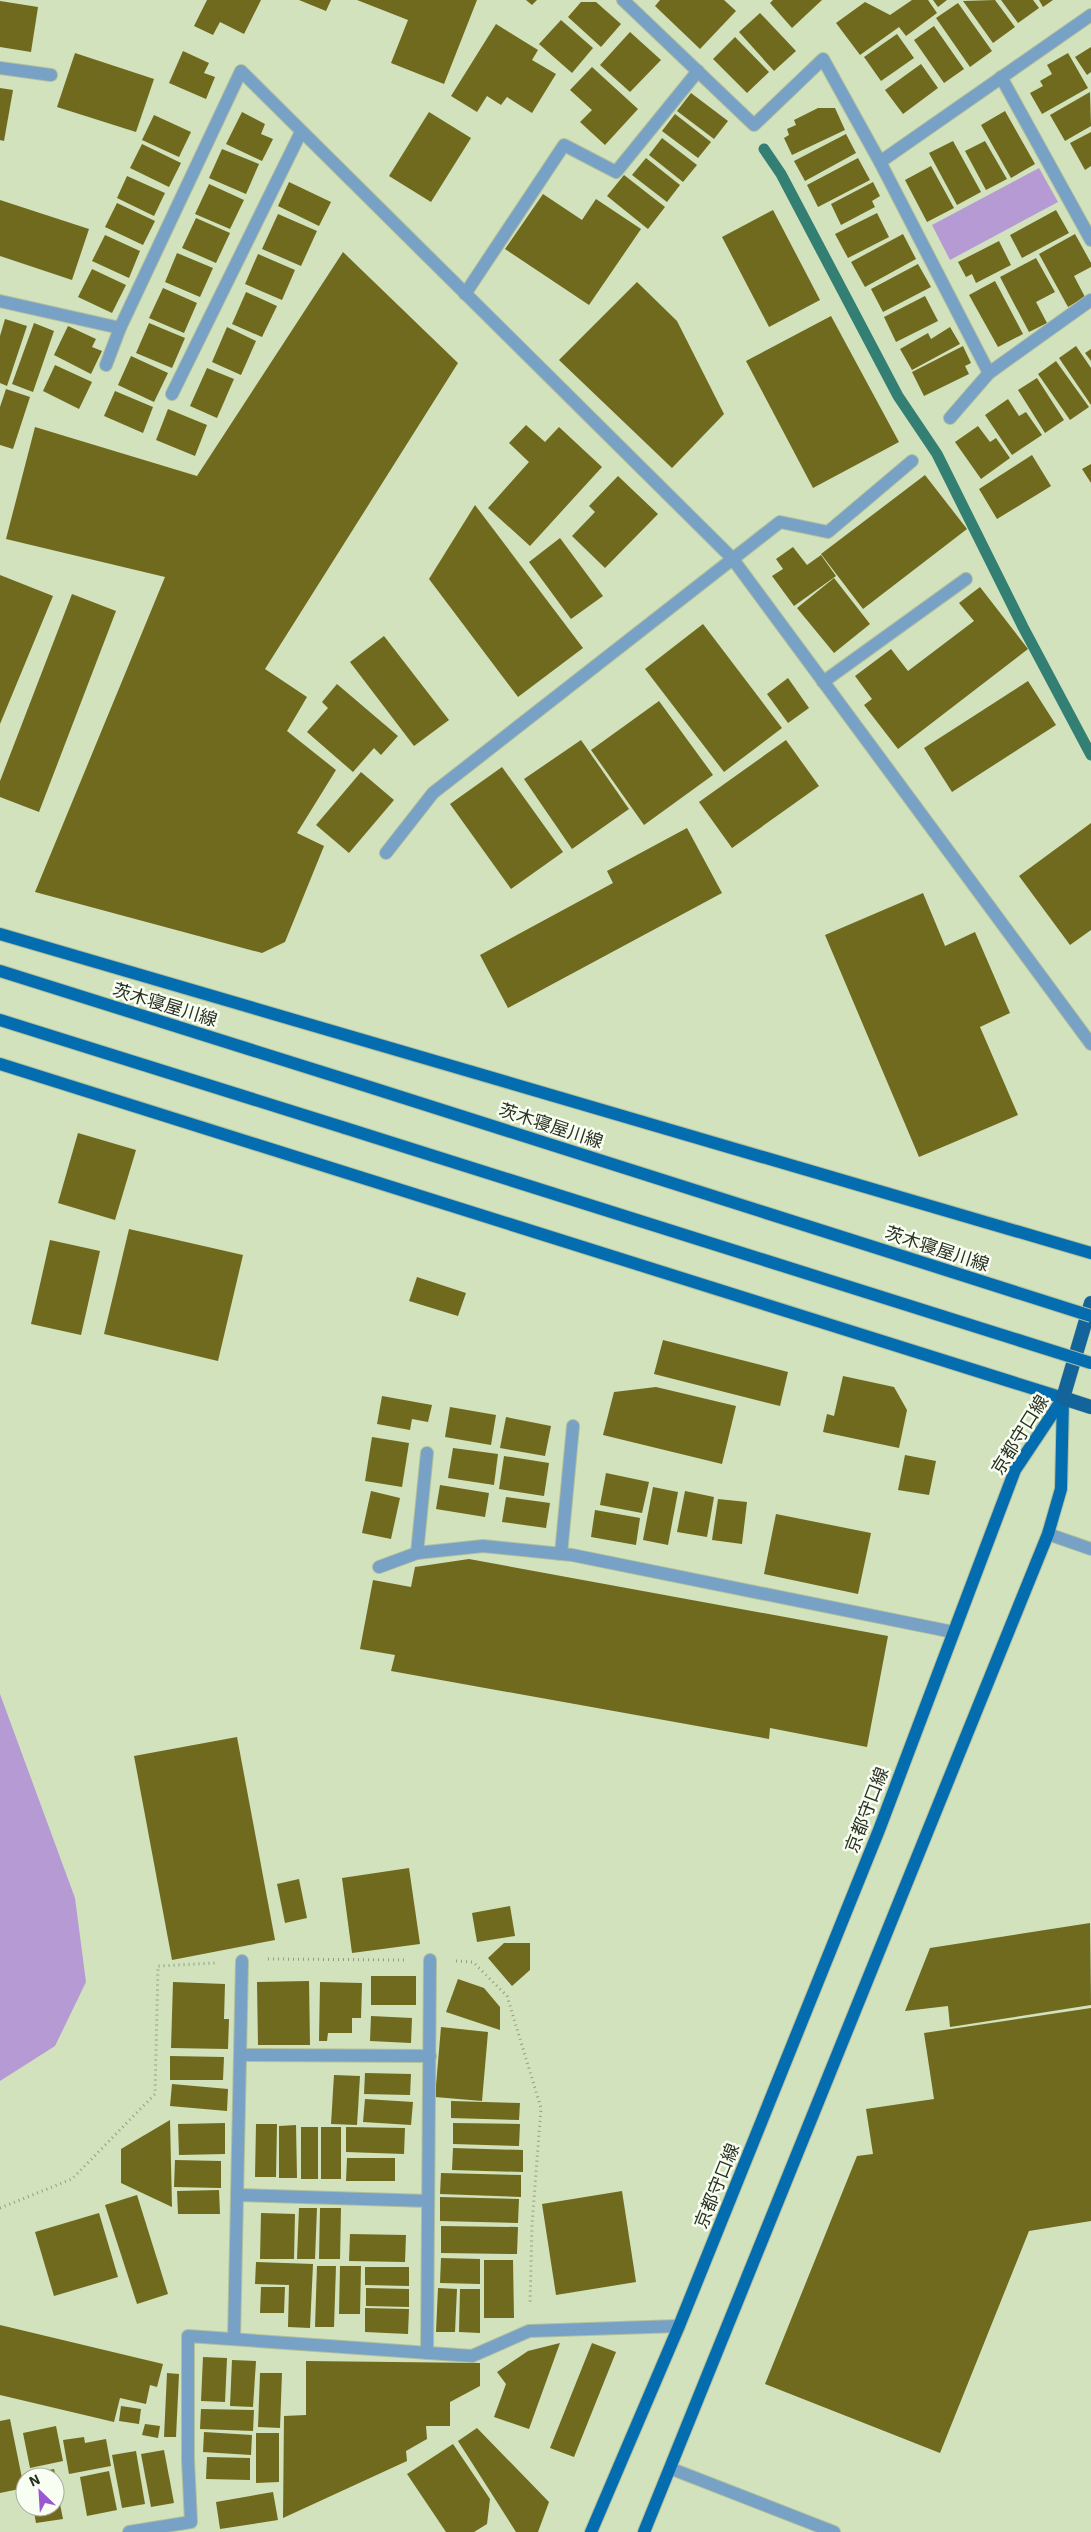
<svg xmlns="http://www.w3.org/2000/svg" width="1091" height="2532" font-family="'IBM Plex Sans','Noto Sans JP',sans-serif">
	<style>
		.green { fill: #b69ad4 }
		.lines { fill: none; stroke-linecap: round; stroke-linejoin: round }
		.stream { stroke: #347f74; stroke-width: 11 }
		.building { fill: #6f6a1e }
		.service-casing { stroke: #b1bf9d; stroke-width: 14 }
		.minor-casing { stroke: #b1bf9d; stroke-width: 14 }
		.primary-casing { stroke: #b1bf9d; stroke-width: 14 }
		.trunk-casing { stroke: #b1bf9d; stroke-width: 15 }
		.path { stroke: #929e82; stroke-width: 3; stroke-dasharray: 1 4; stroke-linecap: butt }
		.service { stroke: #78a1c6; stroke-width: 12 }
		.minor { stroke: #78a1c6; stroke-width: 12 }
		.primary { stroke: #036daf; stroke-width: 12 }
		.trunk { stroke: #12649a; stroke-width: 14 }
		.primary-bridge-casing { stroke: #b1bf9d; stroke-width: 14; stroke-linecap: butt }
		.primary-bridge { stroke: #036daf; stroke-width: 12 }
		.labels { text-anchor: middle; stroke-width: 5; stroke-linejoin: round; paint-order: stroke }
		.street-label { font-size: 18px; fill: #2b3123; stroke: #f9fef3 }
	</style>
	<rect width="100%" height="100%" fill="#d2e2bc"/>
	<!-- green -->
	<g class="green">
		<path d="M1039,168L1058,202L950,260L932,225Z"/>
		<path d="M0,1694L75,1898L86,1982L55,2046L0,2081Z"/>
	</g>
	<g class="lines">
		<!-- stream -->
		<path class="stream" d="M764,149L781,174L898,396L937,454L1023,627L1091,755"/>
	</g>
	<!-- building -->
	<g class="building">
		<path d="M207,0H261L244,34L220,22L213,35L194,26Z"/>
		<path d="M299,0H331L326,11Z"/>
		<path d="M357,0H477L444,84L391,63L408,20Z"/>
		<path d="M526,0H537L532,5Z"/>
		<path d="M660,0H724L736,11L700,49L655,6Z"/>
		<path d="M773,0H822L792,28L770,3Z"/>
		<path d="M912,0H928L937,13L906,36L899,27L860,55L836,23L865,2L890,15Z"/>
		<path d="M933,0H947L938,7Z"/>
		<path d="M995,0L1015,27L993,43L963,1Z"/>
		<path d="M1001,0H1033L1039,8L1018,23Z"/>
		<path d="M1039,0H1053L1043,7Z"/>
		<path d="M0,1L38,7L31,52L0,47Z"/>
		<path d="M581,2H596L621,24L601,47L568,17Z"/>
		<path d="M958,3L992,51L970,67L936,18Z"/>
		<path d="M760,13L796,51L774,71L739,32Z"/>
		<path d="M561,20L593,48L572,73L539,44Z"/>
		<path d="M496,24L538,50L532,60L556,74L532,113L507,97L501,105L487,96L477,112L451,96Z"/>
		<path d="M934,26L964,69L944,83L914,40Z"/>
		<path d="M630,32L661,60L630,92L600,65Z"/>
		<path d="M897,34L914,58L881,81L864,57Z"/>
		<path d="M735,37L769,72L747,93L713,59Z"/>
		<path d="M1091,47V72L1087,75L1075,57Z"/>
		<path d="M183,51L209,63L204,73L215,77L206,99L169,83Z"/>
		<path d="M75,53L154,79L136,132L57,107Z"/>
		<path d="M1068,53L1088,88L1042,114L1030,93L1043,86L1040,81L1052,74L1047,65Z"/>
		<path d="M921,64L938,88L903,114L885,90Z"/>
		<path d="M592,67L638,109L605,145L580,122L592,110L570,90Z"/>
		<path d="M0,88L13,90L4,141L0,140Z"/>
		<path d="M1090,92L1091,126L1065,141L1050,115Z"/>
		<path d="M691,93L728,121L714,139L677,111Z"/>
		<path d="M818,108H835L845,130L792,155L784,138L789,135L787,129L796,125L794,120Z"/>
		<path d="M1005,111L1035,164L1011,178L981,125Z"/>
		<path d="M242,112L265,124L261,134L273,139L262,161L226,144Z"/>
		<path d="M429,112L471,138L431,202L389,176Z"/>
		<path d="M675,114L711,142L698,158L662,131Z"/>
		<path d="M154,115L191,132L179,157L142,140Z"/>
		<path d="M1091,132V166L1085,170L1070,143Z"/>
		<path d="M846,134L856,153L805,181L794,161Z"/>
		<path d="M662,138L697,165L683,182L649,155Z"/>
		<path d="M953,141L981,192L957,205L929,153Z"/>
		<path d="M985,141L1007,179L986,190L965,151Z"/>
		<path d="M142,144L181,163L169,187L130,168Z"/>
		<path d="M222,149L259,164L246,194L209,178Z"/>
		<path d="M646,158L680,185L667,202L632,175Z"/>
		<path d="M858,158L870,180L818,207L807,185Z"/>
		<path d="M931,166L954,208L927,222L905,180Z"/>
		<path d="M624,175L665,207L648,229L607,196Z"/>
		<path d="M127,176L165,193L154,216L117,198Z"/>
		<path d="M289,182L331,202L319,226L278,206Z"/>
		<path d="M873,182L880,196L872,201L875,207L841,225L831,204Z"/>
		<path d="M209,184L244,200L230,229L195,214Z"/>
		<path d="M543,194L582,220L596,199L641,229L589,305L505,249Z"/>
		<path d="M0,200L89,229L72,280L0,256Z"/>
		<path d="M117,203L155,221L143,245L105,227Z"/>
		<path d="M773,210L820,300L769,327L722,237Z"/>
		<path d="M1056,210L1069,233L1022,258L1010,235Z"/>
		<path d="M877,213L889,237L848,258L835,234Z"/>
		<path d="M278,214L317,231L301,266L262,249Z"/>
		<path d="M196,218L230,233L216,263L182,248Z"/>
		<path d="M903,234L916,259L865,287L851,262Z"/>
		<path d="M1075,234L1091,263V267L1074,276L1085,297L1068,307L1039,254Z"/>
		<path d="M105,235L140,251L129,278L92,261Z"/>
		<path d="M999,241L1011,265L976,283L972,274L966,277L958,262Z"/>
		<path d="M343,252L458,363L265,669L307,697L287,731L336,770L297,833L324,846L285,942L262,953L35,892L165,577L6,539L35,427L197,476Z"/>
		<path d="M177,253L213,268L200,297L165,282Z"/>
		<path d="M258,254L295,270L282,300L245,284Z"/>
		<path d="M1036,258L1055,292L1036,302L1047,323L1029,332L1000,277Z"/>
		<path d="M918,264L931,287L883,312L871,289Z"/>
		<path d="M92,269L126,285L112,313L78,297Z"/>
		<path d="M995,281L1023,334L998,347L969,295Z"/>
		<path d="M637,282L677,321L724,414L672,468L559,360Z"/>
		<path d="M163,288L197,303L184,333L149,318Z"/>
		<path d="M246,292L277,306L262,337L232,324Z"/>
		<path d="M925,296L938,321L896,342L884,317Z"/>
		<path d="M831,316L899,442L813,488L746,361Z"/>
		<path d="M5,319L27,326L7,386L0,383V336Z"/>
		<path d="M34,323L54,331L33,392L12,384Z"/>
		<path d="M149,323L185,338L172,368L136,353Z"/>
		<path d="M68,326L96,339L92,347L102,351L91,374L54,355Z"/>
		<path d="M227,327L256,341L241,375L212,362Z"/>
		<path d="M950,327L960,344L912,370L900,349L928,333L931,339Z"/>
		<path d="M963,346L971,363L965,366L969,374L924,396L912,372Z"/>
		<path d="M1076,346L1091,368V405L1059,358Z"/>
		<path d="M1091,349V361L1085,353Z"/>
		<path d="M131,356L168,373L154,402L118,385Z"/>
		<path d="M1056,361L1089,407L1070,420L1038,374Z"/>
		<path d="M55,365L92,382L79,409L43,391Z"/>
		<path d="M207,368L234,379L217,418L190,406Z"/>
		<path d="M1037,378L1064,420L1045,433L1018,390Z"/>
		<path d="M6,389L30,397L13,449L0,445V407Z"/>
		<path d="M115,391L153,407L143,433L104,416Z"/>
		<path d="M1008,399L1019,416L1026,412L1042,435L1012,455L985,415Z"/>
		<path d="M168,409L207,425L195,456L156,440Z"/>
		<path d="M526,425L545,442L559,427L602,467L530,546L488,508L529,462L509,443Z"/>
		<path d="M978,426L990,442L996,438L1010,458L981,479L955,442Z"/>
		<path d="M1032,455L1051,486L997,519L979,489Z"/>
		<path d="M1091,464V483L1082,469Z"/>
		<path d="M925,475L967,529L863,609L821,554Z"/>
		<path d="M618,476L658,514L605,568L572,536L595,512L589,506Z"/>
		<path d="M475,505L583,648L518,697L429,579Z"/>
		<path d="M560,538L603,596L571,619L529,562Z"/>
		<path d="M793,547L807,565L821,555L836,576L794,606L772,576L783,569L776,559Z"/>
		<path d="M0,575L53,596L0,724Z"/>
		<path d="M834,578L870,624L834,653L797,608Z"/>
		<path d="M980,587L1028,649L898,749L864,705L872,699L855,676L891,649L908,671L974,621L959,603Z"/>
		<path d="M72,594L116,611L39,812L0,797V781Z"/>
		<path d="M703,624L782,728L724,772L645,669Z"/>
		<path d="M384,636L449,720L414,746L350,662Z"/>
		<path d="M788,678L809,708L788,723L767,694Z"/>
		<path d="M1028,681L1056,725L952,792L924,748Z"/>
		<path d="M337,684L398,736L381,755L374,748L353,772L307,732L328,708L322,702Z"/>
		<path d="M659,701L713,775L644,825L591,750Z"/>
		<path d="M581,740L629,809L572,849L524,779Z"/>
		<path d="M786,740L819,786L732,848L699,802Z"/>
		<path d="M502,767L563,852L511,889L450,804Z"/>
		<path d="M361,772L394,800L349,853L316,825Z"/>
		<path d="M1091,823V930L1070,945L1019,876Z"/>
		<path d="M687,828L722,893L508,1008L480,955L613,883L607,871Z"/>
		<path d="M923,893L945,946L975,932L1010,1013L980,1027L1018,1115L919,1157L825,935Z"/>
		<path d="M78,1133L136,1150L115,1220L58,1203Z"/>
		<path d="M129,1229L243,1255L218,1361L104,1334Z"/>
		<path d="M50,1240L100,1251L81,1335L31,1324Z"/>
		<path d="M417,1277L466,1293L458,1316L409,1301Z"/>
		<path d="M663,1340L788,1372L780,1406L654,1374Z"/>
		<path d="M843,1376L894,1387L907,1410L899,1448L823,1432L827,1414L834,1416Z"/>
		<path d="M656,1387L736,1406L722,1464L603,1435L614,1392Z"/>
		<path d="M382,1396L432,1405L428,1422L412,1419L410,1430L377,1424Z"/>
		<path d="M450,1407L496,1415L491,1445L445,1437Z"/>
		<path d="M506,1417L551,1426L545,1456L500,1448Z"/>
		<path d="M372,1437L409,1443L402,1487L365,1481Z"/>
		<path d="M453,1448L498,1454L494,1485L448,1478Z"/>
		<path d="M905,1455L936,1461L929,1495L898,1490Z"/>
		<path d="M504,1456L549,1463L544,1496L499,1489Z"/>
		<path d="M606,1473L649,1482L642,1513L600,1505Z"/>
		<path d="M440,1485L489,1493L485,1517L436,1509Z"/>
		<path d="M653,1487L678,1492L668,1545L643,1540Z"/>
		<path d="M371,1491L400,1498L391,1539L362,1533Z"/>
		<path d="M685,1491L714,1497L707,1537L677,1532Z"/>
		<path d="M506,1497L550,1503L546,1528L502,1522Z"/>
		<path d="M718,1499L747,1502L742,1544L712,1540Z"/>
		<path d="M595,1510L640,1518L636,1545L591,1537Z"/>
		<path d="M776,1514L871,1533L858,1594L764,1574Z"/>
		<path d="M469,1559L888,1636L867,1747L770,1728L769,1739L391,1671L395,1655L360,1649L373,1580L411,1587L415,1567Z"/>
		<path d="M237,1737L275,1940L172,1960L134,1756Z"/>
		<path d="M409,1868L420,1944L352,1953L342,1878Z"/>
		<path d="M299,1879L307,1918L285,1923L277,1884Z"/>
		<path d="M510,1906L515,1936L477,1942L472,1913Z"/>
		<path d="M1090,1923L1091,2005L950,2027L948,2006L905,2011L930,1948Z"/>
		<path d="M504,1943H530V1970L512,1986L488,1958Z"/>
		<rect x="371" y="1976" width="45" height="29"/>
		<path d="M458,1979L484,1988L500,2007V2030L446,2012Z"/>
		<path d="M309,1981L310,2045H258L257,1982Z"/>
		<path d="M173,1982L225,1984L224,2019H229L228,2049L171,2048Z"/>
		<path d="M320,1982L362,1983L361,2018H352V2033H328L327,2041H319Z"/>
		<path d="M1091,2008V2221L1029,2231L940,2453L765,2384L857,2156L873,2154L866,2109L934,2099L924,2033Z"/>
		<path d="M371,2016L412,2018L411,2043L370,2041Z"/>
		<path d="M441,2027L488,2032L482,2101L435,2097Z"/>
		<path d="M170,2056L224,2057L223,2080H170Z"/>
		<path d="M365,2073L411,2074L410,2095L364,2094Z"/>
		<path d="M334,2075L360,2076L357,2125L331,2124Z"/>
		<path d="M172,2084L228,2089L227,2111L170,2106Z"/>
		<path d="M365,2099L413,2102L411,2125L363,2122Z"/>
		<path d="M451,2101L520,2103L519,2120L451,2118Z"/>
		<path d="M170,2120L172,2207L121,2183V2149Z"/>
		<path d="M225,2123V2154L179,2155L178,2124Z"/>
		<path d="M453,2123L520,2124L519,2146L453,2144Z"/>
		<path d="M256,2124H277L276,2177H255Z"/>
		<path d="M296,2125L297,2178H279V2126Z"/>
		<rect x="301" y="2127" width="17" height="52"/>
		<rect x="321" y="2127" width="20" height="52"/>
		<path d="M346,2127L405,2128L404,2154L346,2152Z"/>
		<path d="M453,2148L523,2150V2172L452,2170Z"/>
		<path d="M347,2158H395V2181H346Z"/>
		<path d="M175,2160L221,2161V2188L174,2187Z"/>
		<path d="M441,2173L521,2175V2197L440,2194Z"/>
		<path d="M219,2190L220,2214H178L177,2191Z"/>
		<path d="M622,2191L636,2282L556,2295L542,2204Z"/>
		<path d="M137,2195L168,2294L137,2304L105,2205Z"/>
		<path d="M440,2197L519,2199L518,2223L440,2221Z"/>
		<path d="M299,2208H317L315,2259H297Z"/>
		<path d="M320,2208H341L340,2259H319Z"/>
		<path d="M99,2213L118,2277L54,2296L35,2232Z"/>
		<path d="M261,2213L295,2214L294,2259H260Z"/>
		<path d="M441,2226L518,2227L517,2254L441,2253Z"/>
		<path d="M350,2234L406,2235L405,2262L349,2261Z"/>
		<path d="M441,2258L480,2259V2284L440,2283Z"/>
		<path d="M484,2260H513L514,2318H484Z"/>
		<path d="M256,2262L313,2264L310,2328L288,2327L289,2285L255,2284Z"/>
		<path d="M317,2266H336L334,2327H315Z"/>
		<path d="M340,2266H361L360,2314H339Z"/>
		<path d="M365,2267H409V2286L365,2285Z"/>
		<path d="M261,2287H285L284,2313H260Z"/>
		<path d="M366,2288L409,2289V2307L366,2306Z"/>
		<path d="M438,2288L457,2289L455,2332H436Z"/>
		<path d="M460,2289H480V2333L459,2332Z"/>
		<path d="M365,2308L409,2309L408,2334L365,2332Z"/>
		<path d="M0,2325L163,2364L157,2387L150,2385L146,2404L120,2398L114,2422L0,2395Z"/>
		<path d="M560,2343L529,2429L494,2417L506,2384L497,2372L528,2351Z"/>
		<path d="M592,2343L616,2352L574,2457L550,2448Z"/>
		<path d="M203,2357L227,2358L225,2402L201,2401Z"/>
		<path d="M232,2360L256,2361L253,2407L230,2406Z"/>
		<path d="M306,2361L480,2363V2386L450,2402V2426H426L427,2439L406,2451L407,2461L283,2518L284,2416L306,2415Z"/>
		<path d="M167,2373L179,2374L176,2437H164Z"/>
		<path d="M260,2373H282L280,2428L258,2427Z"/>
		<path d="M121,2406L141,2409L139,2424L119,2421Z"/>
		<path d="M201,2409L254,2410L253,2431L200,2429Z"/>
		<path d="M10,2419L24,2488L0,2493V2421Z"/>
		<path d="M145,2424L160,2426L158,2438L142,2435Z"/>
		<path d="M56,2426L63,2461L30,2468L23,2433Z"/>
		<path d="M477,2428L549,2502L538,2532H516L458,2441Z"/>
		<path d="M204,2432L252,2435L251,2455L203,2452Z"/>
		<path d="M256,2433H279V2482L256,2483Z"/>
		<path d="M84,2437L85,2443L106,2439L111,2466L69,2474L63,2440Z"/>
		<path d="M453,2444L490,2499L487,2524L474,2532H446L407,2474Z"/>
		<path d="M164,2450L174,2503L151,2507L141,2454Z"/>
		<path d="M136,2451L145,2504L122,2508L112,2455Z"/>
		<path d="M207,2457L250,2458V2480L206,2479Z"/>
		<path d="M54,2469L56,2477H28V2474Z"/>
		<path d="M109,2471L117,2510L87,2516L80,2477Z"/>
		<path d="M55,2479L63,2519L36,2523L33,2507H55Z"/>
		<path d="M273,2492L278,2520L220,2529L216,2502Z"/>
	</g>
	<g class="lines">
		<!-- service casing -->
		<g class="service-casing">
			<g id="service">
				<path d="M823,682L966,579"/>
				<path d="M240,2055L430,2056"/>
				<path d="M237,2195L428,2201"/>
				<path d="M234,2339L242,1961"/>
				<path d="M427,2353L430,1960"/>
			</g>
		</g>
		<!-- minor casing -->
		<g class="minor-casing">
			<g id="minor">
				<path d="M623,0L754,125L823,59L880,162L1091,15"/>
				<path d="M0,68L51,75"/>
				<path d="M1001,77L1091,240"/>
				<path d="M880,162L989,373"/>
				<path d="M465,294L564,145L616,172L698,71"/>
				<path d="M0,301L120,328"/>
				<path d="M106,365L120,328L241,71L732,558L1091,1044"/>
				<path d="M172,394L301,132"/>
				<path d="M950,418L989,373L1091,300"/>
				<path d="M386,853L433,793L780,522L828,532L912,461"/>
				<path d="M1048,1534L1091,1549"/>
				<path d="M417,1553L427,1453"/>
				<path d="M561,1554L573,1426"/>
				<path d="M379,1567L417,1553L483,1546L572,1555L953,1632"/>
				<path d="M672,2469L834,2532"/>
				<path d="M129,2532L191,2522L188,2460V2336L472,2356L529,2331L679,2326"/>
			</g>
		</g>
		<!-- primary casing -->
		<g class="primary-casing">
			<g id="primary">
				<path d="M0,934L1091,1253"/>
				<path d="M0,971L360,1084"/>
				<path d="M0,1020L345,1128"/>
				<path d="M0,1064L1063,1398"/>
				<path d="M591,2532L679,2326L879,1830L1015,1470L1063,1398"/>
				<path d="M644,2532L1048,1534L1061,1489L1063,1398"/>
			</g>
		</g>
		<!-- trunk casing -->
		<g class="trunk-casing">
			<path id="trunk" d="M1091,1303L1063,1398L1091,1407"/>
		</g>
		<!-- path -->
		<g class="path">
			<path d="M268,1959L405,1960"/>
			<path d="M456,1961L473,1962L507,1996L541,2108L532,2225L530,2304"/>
			<path d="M0,2208L72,2179L155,2094L158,1966L215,1963"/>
		</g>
		<!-- service -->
		<use href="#service" class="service"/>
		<!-- minor -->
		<use href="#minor" class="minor"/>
		<!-- primary -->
		<use href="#primary" class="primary"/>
		<!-- trunk -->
		<use href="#trunk" class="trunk"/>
		<!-- primary-bridge casing -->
		<g class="primary-bridge-casing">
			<g id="primary-bridge">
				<path d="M360,1084L1091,1316"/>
				<path d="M345,1128L1091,1363"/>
			</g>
		</g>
		<!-- primary-bridge -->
		<use href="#primary-bridge" class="primary-bridge"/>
	</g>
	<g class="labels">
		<!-- street labels -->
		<g class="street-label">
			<text transform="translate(165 1005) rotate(17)" y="6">茨木寝屋川線</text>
			<text transform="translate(551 1126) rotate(18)" y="6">茨木寝屋川線</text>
			<text transform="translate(937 1249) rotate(18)" y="6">茨木寝屋川線</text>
			<text transform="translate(1020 1435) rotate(-58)" y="6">京都守口線</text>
			<text transform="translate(867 1810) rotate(-69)" y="6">京都守口線</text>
			<text transform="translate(717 2186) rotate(-68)" y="6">京都守口線</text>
		</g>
	</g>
	<!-- north arrow -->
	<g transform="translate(40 2492) rotate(335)"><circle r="24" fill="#f9fef3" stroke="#a7aca0"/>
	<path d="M0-4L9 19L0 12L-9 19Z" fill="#995ad1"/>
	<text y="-8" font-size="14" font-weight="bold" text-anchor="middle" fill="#2b3123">N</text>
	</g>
</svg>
